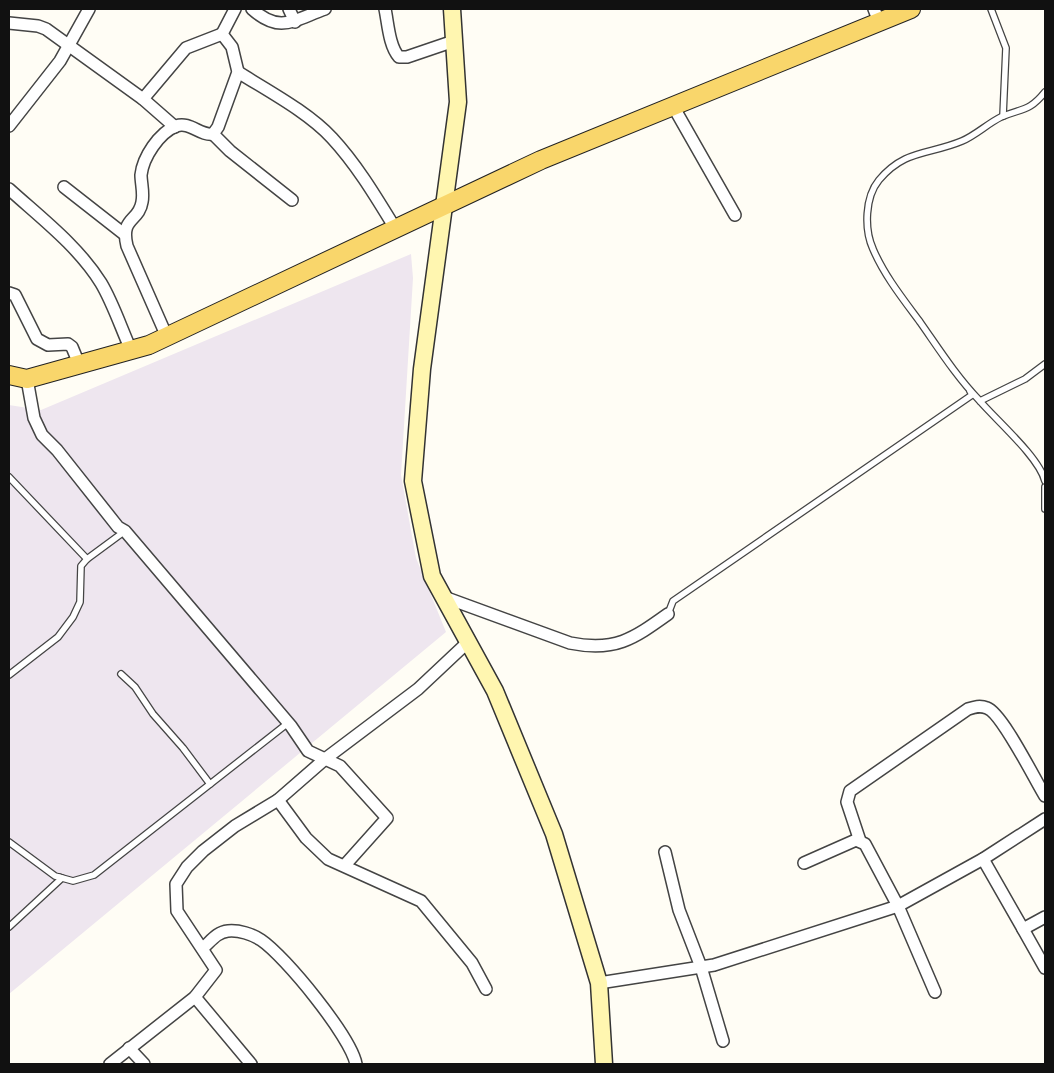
<svg xmlns="http://www.w3.org/2000/svg" width="1054" height="1073" font-family="'Libre Baskerville',serif">
	<style>
		.industrial { fill: #eee6ef }
		.lines { fill: none; stroke-linecap: round; stroke-linejoin: round }
		.lane-casing { stroke: #444; stroke-width: 8 }
		.street-casing { stroke: #444; stroke-width: 14 }
		.secondary-casing { stroke: #333; stroke-width: 19 }
		.primary-casing { stroke: #222; stroke-width: 20 }
		.lane { stroke: #fff; stroke-width: 5.5 }
		.street { stroke: #fff; stroke-width: 11 }
		.secondary { stroke: #fff6b0; stroke-width: 16 }
		.primary { stroke: #f9d66b; stroke-width: 18 }
	</style>
	<rect width="100%" height="100%" fill="#fffdf5"/>
	<!-- industrial -->
	<path class="industrial" d="M411,254L413,278L401,475L416,558L446,632L9,994V405L41,410Z"/>
	<g class="lines">
		<!-- lane casing -->
		<g class="lane-casing">
			<g id="lane">
				<path d="M991,9L1006,48L1003,116"/>
				<path d="M1045,92C1029,112 1022,108 1001,117C987,124 976,135 962,141C929,155 905,149 879,180C865,197 864,229 873,249C884,275 903,299 920,322C939,349 956,376 979,400C996,420 1039,457 1045,481"/>
				<path d="M980,401L1025,379L1045,364"/>
				<path d="M9,477L87,559"/>
				<path d="M1045,487V509"/>
				<path d="M668,614L673,601L972,395L970,391"/>
				<path d="M121,674L135,687L153,714L183,748L210,784"/>
				<path d="M9,675L58,637L73,617L80,602L81,566L87,559L125,531"/>
				<path d="M9,842L55,876L73,881L94,875L288,723"/>
				<path d="M9,927L62,878L59,877"/>
			</g>
		</g>
		<!-- street casing -->
		<g class="street-casing">
			<g id="street">
				<path d="M252,9C280,34 294,20 325,9"/>
				<path d="M289,9L295,22"/>
				<path d="M385,9C388,23 389,46 399,57H407L454,41"/>
				<path d="M874,9L879,22"/>
				<path d="M9,23L38,26L46,29L143,99L175,127"/>
				<path d="M238,72C268,91 308,112 332,138C357,165 376,197 395,228"/>
				<path d="M143,99L186,48L222,34"/>
				<path d="M673,106L735,215"/>
				<path d="M9,126L60,61L89,9"/>
				<path d="M213,134L230,151L292,200"/>
				<path d="M64,187L124,234"/>
				<path d="M9,189C41,218 78,246 101,283C113,303 121,328 131,350"/>
				<path d="M9,293L15,295L37,339L48,345L68,344L72,347L79,364"/>
				<path d="M167,337L127,246C120,217 139,222 142,202C144,193 141,183 141,175C143,157 159,133 176,126C190,121 200,136 213,134L218,127L238,72L232,47L222,34L235,9"/>
				<path d="M27,379L34,418L42,435L57,450L118,527L125,531L291,726L308,751L340,766L387,818L345,865"/>
				<path d="M444,597L570,643C615,652 633,639 668,614"/>
				<path d="M278,800L306,838L328,859L421,901L472,963L486,989"/>
				<path d="M860,841L847,802L850,791L968,709C974,707 980,705 987,708C1002,713 1035,780 1045,796"/>
				<path d="M665,852L679,910L701,967L723,1041"/>
				<path d="M983,859L1023,929L1045,917"/>
				<path d="M804,863L856,840L865,844L898,906L935,992"/>
				<path d="M1023,929L1045,968"/>
				<path d="M203,948C211,941 217,932 228,931C239,930 252,934 261,940C285,956 351,1037 356,1064"/>
				<path d="M599,983L714,965L898,906L983,859L1045,819"/>
				<path d="M195,997L251,1064"/>
				<path d="M129,1048L144,1064"/>
				<path d="M110,1064L195,997L216,970L177,911L176,884L187,867L203,851L235,826L278,800L325,759L418,689L468,642"/>
			</g>
		</g>
		<!-- secondary casing -->
		<g class="secondary-casing">
			<path id="secondary" d="M452,9L458,102L422,369L413,481L432,576L495,691L554,834L599,983L604,1064"/>
		</g>
		<!-- primary casing -->
		<g class="primary-casing">
			<path id="primary" d="M9,375L27,379L149,345L541,160L911,9"/>
		</g>
		<!-- lane -->
		<use href="#lane" class="lane"/>
		<!-- street -->
		<use href="#street" class="street"/>
		<!-- secondary -->
		<use href="#secondary" class="secondary"/>
		<!-- primary -->
		<use href="#primary" class="primary"/>
	</g>
	<!-- border -->
	<rect width="1054" height="1073" fill="none" stroke="#111111" stroke-width="20"/>
</svg>
